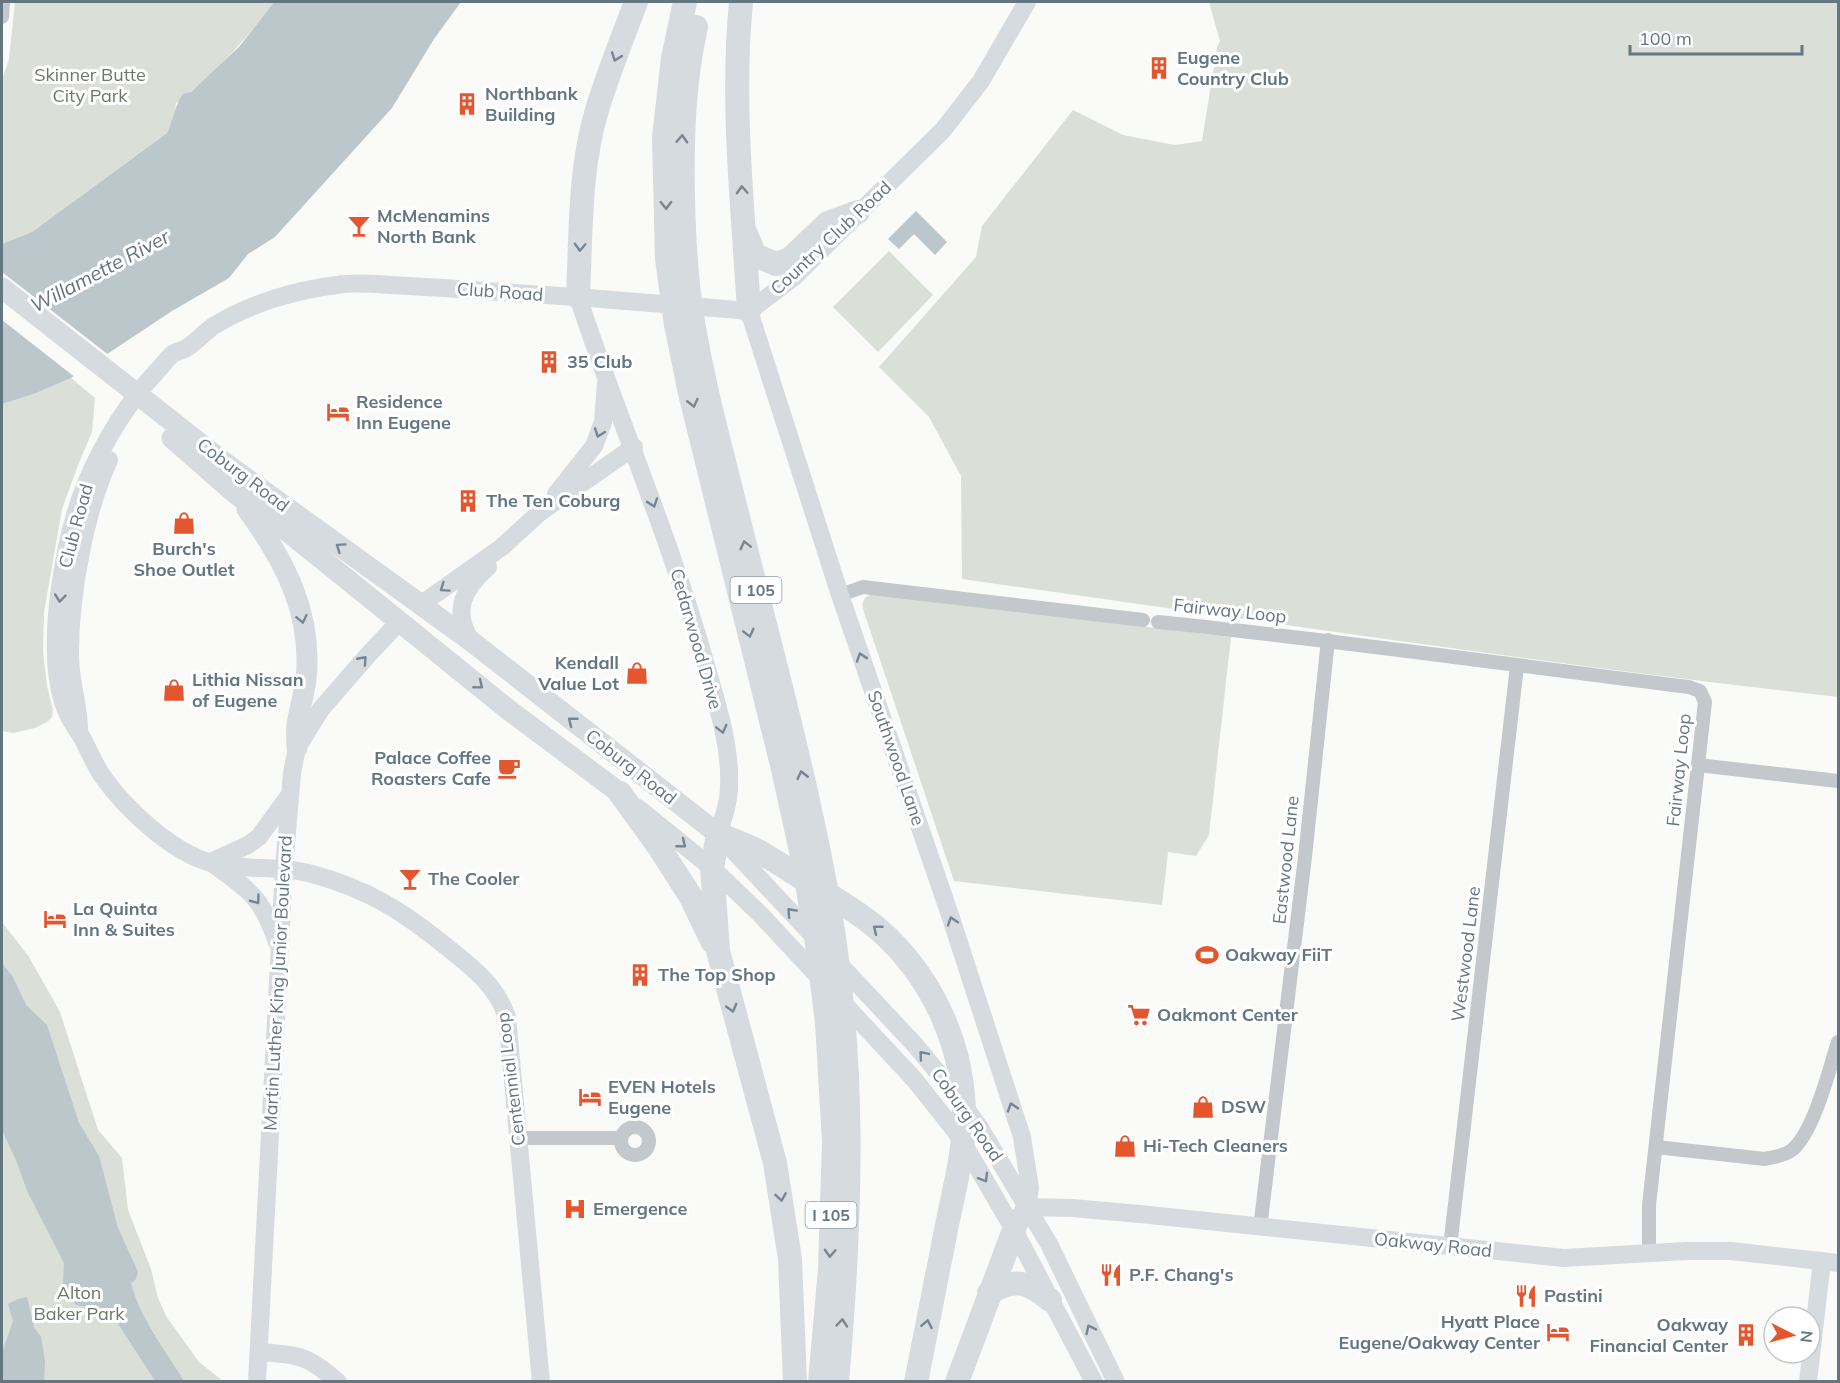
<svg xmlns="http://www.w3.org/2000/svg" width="1840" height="1383" font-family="Mulish,sans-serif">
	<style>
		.green { fill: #dadfd7 }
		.water { fill: #bbc7cb }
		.pier { fill: #fafaf8 }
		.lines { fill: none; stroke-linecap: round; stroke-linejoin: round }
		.street { stroke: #c3c8cc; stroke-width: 14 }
		.secondary { stroke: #d6dbdf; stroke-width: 18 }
		.primary { stroke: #d6dbdf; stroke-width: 21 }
		.highway { stroke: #d6dbdf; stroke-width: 24 }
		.oneway { stroke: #768591 }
		.labels { text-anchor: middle; stroke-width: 6; stroke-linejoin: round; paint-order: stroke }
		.shield { fill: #fff; stroke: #939fa8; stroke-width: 1.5 }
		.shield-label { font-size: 16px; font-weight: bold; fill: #657683 }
		.poi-label { font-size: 18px; font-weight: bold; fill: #657683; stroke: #fff; text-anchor: start }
		.park-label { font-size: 18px; fill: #687a64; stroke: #fff }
		.street-label { font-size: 18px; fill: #657683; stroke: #fff }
		.water-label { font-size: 20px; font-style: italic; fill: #60757c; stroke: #fff }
	</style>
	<rect width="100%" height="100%" fill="#fafaf8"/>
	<!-- green -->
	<g class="green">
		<path d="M15,2H274C245,40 215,75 176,103L174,118L167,133L32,232L2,244V80L9,59Z"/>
		<path d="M1209,2H1838V697C1546,664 1254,620 962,579L961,476L929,417L879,367L976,257L982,226L1073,110L1123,135L1175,145L1202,141L1217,47L1220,41Z"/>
		<path d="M889,251L933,295L878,352L833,307Z"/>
		<path d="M71,378L95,398L92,432L78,465L62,509L44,612L43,652L47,686L53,710L52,717L47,722L35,728L13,733L2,731V404L34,394Z"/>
		<path d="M875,594L1231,637L1209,835L1196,856L1168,852L1162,905L954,881L863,609C861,600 866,595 875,594Z"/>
		<path d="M2,922L29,957L60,1012L98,1130L122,1158L128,1210L151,1269L158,1298L166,1316L199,1362L223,1381H2Z"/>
	</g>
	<!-- water -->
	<g class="water">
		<path d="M274,2H461L434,39L392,108L275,237L248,254L229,278L172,311L71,378L34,394L2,404V244L32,232L167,133C174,119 174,106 183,94L191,92L239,47Z"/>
		<path d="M916,211L947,242L935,255L914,234L899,249L888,239Z"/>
		<path d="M2,963L13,977L26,1005L47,1025L79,1123L99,1156L118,1228L138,1272L136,1279L131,1283C140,1318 165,1350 184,1381H155L110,1311L76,1305L67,1294L63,1284L64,1263L27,1191L16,1160L2,1130Z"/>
		<path d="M27,1297L34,1327L41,1337L45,1361L44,1381H2V1353L13,1321L8,1304L18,1299Z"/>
	</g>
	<!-- pier -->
	<path class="pier" d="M2,272L110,356L76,378L2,320Z"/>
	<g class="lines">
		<!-- street -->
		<g class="street">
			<path d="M2,17L3,2"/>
			<path d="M840,595L863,587L1143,620"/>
			<path d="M1158,622C1336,640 1512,665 1689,687L1700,691L1705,702L1649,1205V1253"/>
			<path d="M1698,765L1838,781"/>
			<circle cx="635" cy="1141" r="14"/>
			<path d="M519,1138H621"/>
			<path d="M1656,1147L1765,1159C1774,1157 1784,1156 1792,1150C1814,1132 1829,1070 1838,1042"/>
			<path d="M1260,1228L1305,857L1328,640"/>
			<path d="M1450,1247L1517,666"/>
		</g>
		<!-- secondary -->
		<g class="secondary">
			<path d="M578,297C618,419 670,537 705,662C716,701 731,745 729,786C729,803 723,819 718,834L915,1045L954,1092L980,1128L1049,1244L1116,1382"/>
			<path d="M749,311L840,595L950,915L1022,1137L1030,1188L1027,1207"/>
			<path d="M556,494L594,446L603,422L606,383"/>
			<path d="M420,605L502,547L539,513L634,447"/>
			<path d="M471,641C452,611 463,589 488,567"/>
			<path d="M79,730C79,704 69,678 70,652C70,595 85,512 109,460"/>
			<path d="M638,808L712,868L760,914L914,1079L956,1132L972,1158L1014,1230L1094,1382"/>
			<path d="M211,862L248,845L259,837L288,797"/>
			<path d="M213,864C250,891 261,896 277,942"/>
			<path d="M1027,1207L1072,1208L1140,1214L1564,1258L1686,1251H1731L1838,1263"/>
			<path d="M259,1352C300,1355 307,1355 338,1382"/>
			<path d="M257,1382L284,868L292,773L297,748L321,709L368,655L399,622"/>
			<path d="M541,1382L507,1017C496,985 473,968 448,948C404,912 368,889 312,874C279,865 245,871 212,863C172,853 126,809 103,777C94,764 89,750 81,736C73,723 68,718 63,702C45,644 64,536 87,481C105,439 127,403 158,370C163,365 168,357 174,353C179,351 184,350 188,347C197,341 204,333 212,327C248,304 295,290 337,285C354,282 374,284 391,285C428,287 464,289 500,292C583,297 666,304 749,311L794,277L943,130L981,81L1027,2"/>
			<path d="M1808,1382L1822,1261"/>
		</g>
		<!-- primary -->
		<g class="primary">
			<path d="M2,288L225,463L471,641L718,834"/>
			<path d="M172,438L236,494L291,534L510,711L620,793"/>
			<path d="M247,509C285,561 313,614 306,680C304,695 299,710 297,725C296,733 297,741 297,748"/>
			<path d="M1014,1230L1027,1207"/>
		</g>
		<!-- highway -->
		<g class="highway">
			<path d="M685,2L673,58L664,137L667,259L676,325L690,393L783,769L804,865L819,956L827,1023L834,1142L830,1269L820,1382"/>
			<path d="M741,2C731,104 743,208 749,311"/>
			<path d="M696,27C683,85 682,140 683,199C684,240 686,281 693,322C704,388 722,453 738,517C767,635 800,753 823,873C857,1044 852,1209 837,1382"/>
			<path d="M745,232L755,255L776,264L790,259L828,223L858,212"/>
			<path d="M578,297C581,235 579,169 597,110C608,73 623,37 636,2"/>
			<path d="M620,793L659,847L691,897L712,941"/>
			<path d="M989,1293C1015,1277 1028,1282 1050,1300"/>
			<path d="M795,1382L790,1259L775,1163L718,951L712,868L718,834C730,839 744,844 756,850C774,860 792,872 810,883C837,900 865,916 888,938C936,985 964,1050 964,1117C964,1154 954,1190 947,1225C937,1277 926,1329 916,1382"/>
			<path d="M957,1382L1014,1230"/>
		</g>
	</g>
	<!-- one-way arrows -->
	<defs><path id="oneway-chevron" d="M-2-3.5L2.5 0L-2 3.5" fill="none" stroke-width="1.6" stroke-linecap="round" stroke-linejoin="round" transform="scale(1.5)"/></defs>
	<g class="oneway">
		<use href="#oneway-chevron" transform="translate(616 57) rotate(110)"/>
		<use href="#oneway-chevron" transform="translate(682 139) rotate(-88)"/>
		<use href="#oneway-chevron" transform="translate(742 190) rotate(-93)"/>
		<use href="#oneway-chevron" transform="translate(666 205) rotate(89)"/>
		<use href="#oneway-chevron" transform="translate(580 247) rotate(92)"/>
		<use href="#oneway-chevron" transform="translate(693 403) rotate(77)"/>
		<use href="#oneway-chevron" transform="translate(599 433) rotate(110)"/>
		<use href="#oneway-chevron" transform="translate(653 503) rotate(71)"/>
		<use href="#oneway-chevron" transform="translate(745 545) rotate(-104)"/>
		<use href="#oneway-chevron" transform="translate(340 547) rotate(-145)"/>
		<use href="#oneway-chevron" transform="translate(444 588) rotate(145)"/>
		<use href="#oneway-chevron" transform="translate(60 598) rotate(96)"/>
		<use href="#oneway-chevron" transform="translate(302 619) rotate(78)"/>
		<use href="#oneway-chevron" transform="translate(749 633) rotate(76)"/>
		<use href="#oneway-chevron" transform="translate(861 657) rotate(-109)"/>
		<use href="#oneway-chevron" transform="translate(363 660) rotate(-48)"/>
		<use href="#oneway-chevron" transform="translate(479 685) rotate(39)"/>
		<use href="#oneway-chevron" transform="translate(572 721) rotate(-142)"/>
		<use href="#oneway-chevron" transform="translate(722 729) rotate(76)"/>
		<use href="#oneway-chevron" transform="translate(802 775) rotate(-103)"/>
		<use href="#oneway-chevron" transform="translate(682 844) rotate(39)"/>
		<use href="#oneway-chevron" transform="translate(256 900) rotate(53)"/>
		<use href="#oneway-chevron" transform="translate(791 912) rotate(-133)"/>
		<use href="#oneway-chevron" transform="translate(952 921) rotate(-108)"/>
		<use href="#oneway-chevron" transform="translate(877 929) rotate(-141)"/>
		<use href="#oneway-chevron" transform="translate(732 1008) rotate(75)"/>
		<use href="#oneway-chevron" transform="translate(923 1055) rotate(-130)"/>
		<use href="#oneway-chevron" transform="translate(1012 1107) rotate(-108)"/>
		<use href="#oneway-chevron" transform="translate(984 1178) rotate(60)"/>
		<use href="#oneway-chevron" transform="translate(781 1197) rotate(81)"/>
		<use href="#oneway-chevron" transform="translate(830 1253) rotate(92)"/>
		<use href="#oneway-chevron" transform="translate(842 1323) rotate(-85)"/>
		<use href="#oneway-chevron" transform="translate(927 1324) rotate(-79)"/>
		<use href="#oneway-chevron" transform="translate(1090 1329) rotate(-116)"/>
	</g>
	<!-- icons -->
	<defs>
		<g id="building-bare" transform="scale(1.8)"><path d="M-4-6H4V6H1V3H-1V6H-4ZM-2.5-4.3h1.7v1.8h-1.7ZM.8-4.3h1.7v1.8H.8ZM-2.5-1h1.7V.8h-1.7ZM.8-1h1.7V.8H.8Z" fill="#e4572e" stroke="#fff" stroke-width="2.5" paint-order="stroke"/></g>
		<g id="bar-bare" transform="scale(1.8)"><path d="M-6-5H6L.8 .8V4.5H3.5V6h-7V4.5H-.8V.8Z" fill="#e4572e" stroke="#fff" stroke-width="2.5" paint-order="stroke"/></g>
		<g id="hotel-bare" transform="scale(1.8)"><path d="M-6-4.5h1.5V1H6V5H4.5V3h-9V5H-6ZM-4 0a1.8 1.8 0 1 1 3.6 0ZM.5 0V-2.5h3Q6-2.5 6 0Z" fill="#e4572e" stroke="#fff" stroke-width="2.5" paint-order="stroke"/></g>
		<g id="shop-bare" transform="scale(1.8)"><path d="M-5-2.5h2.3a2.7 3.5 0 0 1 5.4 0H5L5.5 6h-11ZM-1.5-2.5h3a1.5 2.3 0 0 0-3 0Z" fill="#e4572e" stroke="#fff" stroke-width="2.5" paint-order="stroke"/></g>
		<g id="cafe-bare" transform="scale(1.8)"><path d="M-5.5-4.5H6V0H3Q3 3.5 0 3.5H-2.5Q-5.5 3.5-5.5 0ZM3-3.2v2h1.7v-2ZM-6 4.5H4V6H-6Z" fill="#e4572e" stroke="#fff" stroke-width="2.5" paint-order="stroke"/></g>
		<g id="stadium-bare" transform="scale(1.8)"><path d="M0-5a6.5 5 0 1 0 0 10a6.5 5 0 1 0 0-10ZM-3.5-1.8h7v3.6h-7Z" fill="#e4572e" stroke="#fff" stroke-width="2.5" paint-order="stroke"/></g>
		<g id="supermarket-bare" transform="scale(1.8)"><path d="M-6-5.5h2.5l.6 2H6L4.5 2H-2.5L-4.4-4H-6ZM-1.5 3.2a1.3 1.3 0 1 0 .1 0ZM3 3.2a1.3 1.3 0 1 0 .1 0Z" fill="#e4572e" stroke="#fff" stroke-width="2.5" paint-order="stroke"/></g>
		<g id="hospital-bare" transform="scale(1.8)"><path d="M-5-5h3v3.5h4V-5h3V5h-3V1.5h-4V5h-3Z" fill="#e4572e" stroke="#fff" stroke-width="2.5" paint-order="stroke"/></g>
		<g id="restaurant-bare" transform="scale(1.8)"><path d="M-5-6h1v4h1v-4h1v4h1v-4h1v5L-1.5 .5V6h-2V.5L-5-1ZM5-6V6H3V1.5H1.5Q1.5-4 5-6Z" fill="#e4572e" stroke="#fff" stroke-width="2.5" paint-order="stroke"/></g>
	</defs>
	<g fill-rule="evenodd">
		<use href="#building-bare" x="1159" y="68"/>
		<use href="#building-bare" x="467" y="104"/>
		<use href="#bar-bare" x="359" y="226"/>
		<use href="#building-bare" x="549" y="362"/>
		<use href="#hotel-bare" x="338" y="412"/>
		<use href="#building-bare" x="468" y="501"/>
		<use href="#shop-bare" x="184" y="523"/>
		<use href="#shop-bare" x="637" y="673"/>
		<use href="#shop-bare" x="174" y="690"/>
		<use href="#cafe-bare" x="509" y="768"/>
		<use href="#bar-bare" x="410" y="879"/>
		<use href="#hotel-bare" x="55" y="919"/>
		<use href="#stadium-bare" x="1207" y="955"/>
		<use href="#building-bare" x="640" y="975"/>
		<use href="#supermarket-bare" x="1139" y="1015"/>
		<use href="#hotel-bare" x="590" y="1097"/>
		<use href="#shop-bare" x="1203" y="1107"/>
		<use href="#shop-bare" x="1125" y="1146"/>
		<use href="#hospital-bare" x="575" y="1209"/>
		<use href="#restaurant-bare" x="1111" y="1275"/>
		<use href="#restaurant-bare" x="1526" y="1296"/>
		<use href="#hotel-bare" x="1558" y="1332"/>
		<use href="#building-bare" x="1746" y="1335"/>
	</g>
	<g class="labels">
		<!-- shield labels -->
		<g class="shield">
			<rect x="730.5" y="577" width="51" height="26" rx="4.5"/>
			<rect x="805.5" y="1202" width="51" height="26" rx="4.5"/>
		</g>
		<g class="shield-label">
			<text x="756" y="596">I 105</text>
			<text x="831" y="1221">I 105</text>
		</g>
		<!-- poi labels -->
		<g class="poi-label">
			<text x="1177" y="64">Eugene<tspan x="1177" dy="21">Country Club</tspan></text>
			<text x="485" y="100">Northbank<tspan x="485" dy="21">Building</tspan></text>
			<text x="377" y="222">McMenamins<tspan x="377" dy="21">North Bank</tspan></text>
			<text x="567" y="368">35 Club</text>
			<text x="356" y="408">Residence<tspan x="356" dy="21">Inn Eugene</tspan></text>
			<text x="486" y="507">The Ten Coburg</text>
			<text x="184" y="555" text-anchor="middle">Burch's<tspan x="184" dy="21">Shoe Outlet</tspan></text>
			<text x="619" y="669" text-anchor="end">Kendall<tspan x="619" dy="21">Value Lot</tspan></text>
			<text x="192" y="686">Lithia Nissan<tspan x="192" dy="21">of Eugene</tspan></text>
			<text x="491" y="764" text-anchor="end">Palace Coffee<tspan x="491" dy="21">Roasters Cafe</tspan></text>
			<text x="428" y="885">The Cooler</text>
			<text x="73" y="915">La Quinta<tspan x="73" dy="21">Inn &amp; Suites</tspan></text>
			<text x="1225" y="961">Oakway FiiT</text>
			<text x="658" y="981">The Top Shop</text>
			<text x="1157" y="1021">Oakmont Center</text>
			<text x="608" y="1093">EVEN Hotels<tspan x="608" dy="21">Eugene</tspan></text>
			<text x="1221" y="1113">DSW</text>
			<text x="1143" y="1152">Hi-Tech Cleaners</text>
			<text x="593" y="1215">Emergence</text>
			<text x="1129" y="1281">P.F. Chang's</text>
			<text x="1544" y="1302">Pastini</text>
			<text x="1540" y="1328" text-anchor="end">Hyatt Place<tspan x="1540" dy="21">Eugene/Oakway Center</tspan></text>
			<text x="1728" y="1331" text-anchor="end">Oakway<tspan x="1728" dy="21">Financial Center</tspan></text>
		</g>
		<!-- park labels -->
		<g class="park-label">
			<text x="90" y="81">Skinner Butte<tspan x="90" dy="21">City Park</tspan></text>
			<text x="79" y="1299">Alton<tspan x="79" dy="21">Baker Park</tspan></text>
		</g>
		<!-- street labels -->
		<g class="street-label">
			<text transform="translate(831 238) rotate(-43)" y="6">Country Club Road</text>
			<text transform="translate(500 292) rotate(4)" y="6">Club Road</text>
			<text transform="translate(243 475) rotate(37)" y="6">Coburg Road</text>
			<text transform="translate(76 526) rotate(-75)" y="6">Club Road</text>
			<text transform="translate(1230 611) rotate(6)" y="6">Fairway Loop</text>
			<text transform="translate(696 639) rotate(74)" y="6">Cedarwood Drive</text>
			<text transform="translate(896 758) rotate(71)" y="6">Southwood Lane</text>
			<text transform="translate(631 767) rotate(38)" y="6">Coburg Road</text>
			<text transform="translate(1679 770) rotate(-84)" y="6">Fairway Loop</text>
			<text transform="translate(1286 860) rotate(-84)" y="6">Eastwood Lane</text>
			<text transform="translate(1466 954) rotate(-83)" y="6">Westwood Lane</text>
			<text transform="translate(278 983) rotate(-87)" y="6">Martin Luther King Junior Boulevard</text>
			<text transform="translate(511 1079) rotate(-97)" y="6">Centennial Loop</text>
			<text transform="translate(967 1115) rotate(55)" y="6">Coburg Road</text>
			<text transform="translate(1433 1245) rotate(6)" y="6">Oakway Road</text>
		</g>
		<!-- water labels -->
		<g class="water-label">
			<text transform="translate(100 271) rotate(-28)" y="7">Willamette River</text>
		</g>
	</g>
	<!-- border -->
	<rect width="1840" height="1383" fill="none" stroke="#657683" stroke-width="6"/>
	<!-- north arrow -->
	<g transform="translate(1792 1335) rotate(96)"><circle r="28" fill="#ffffff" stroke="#c1c8cd" stroke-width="1.5"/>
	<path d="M0-4.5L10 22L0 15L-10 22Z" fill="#e4572e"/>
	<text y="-9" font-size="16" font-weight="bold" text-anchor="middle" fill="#657683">N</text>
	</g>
	<!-- scale -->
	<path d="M1630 45v9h172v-9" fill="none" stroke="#657683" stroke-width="3"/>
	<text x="1639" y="45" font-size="18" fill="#657683" stroke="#ffffff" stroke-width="4.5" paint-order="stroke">100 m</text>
</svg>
